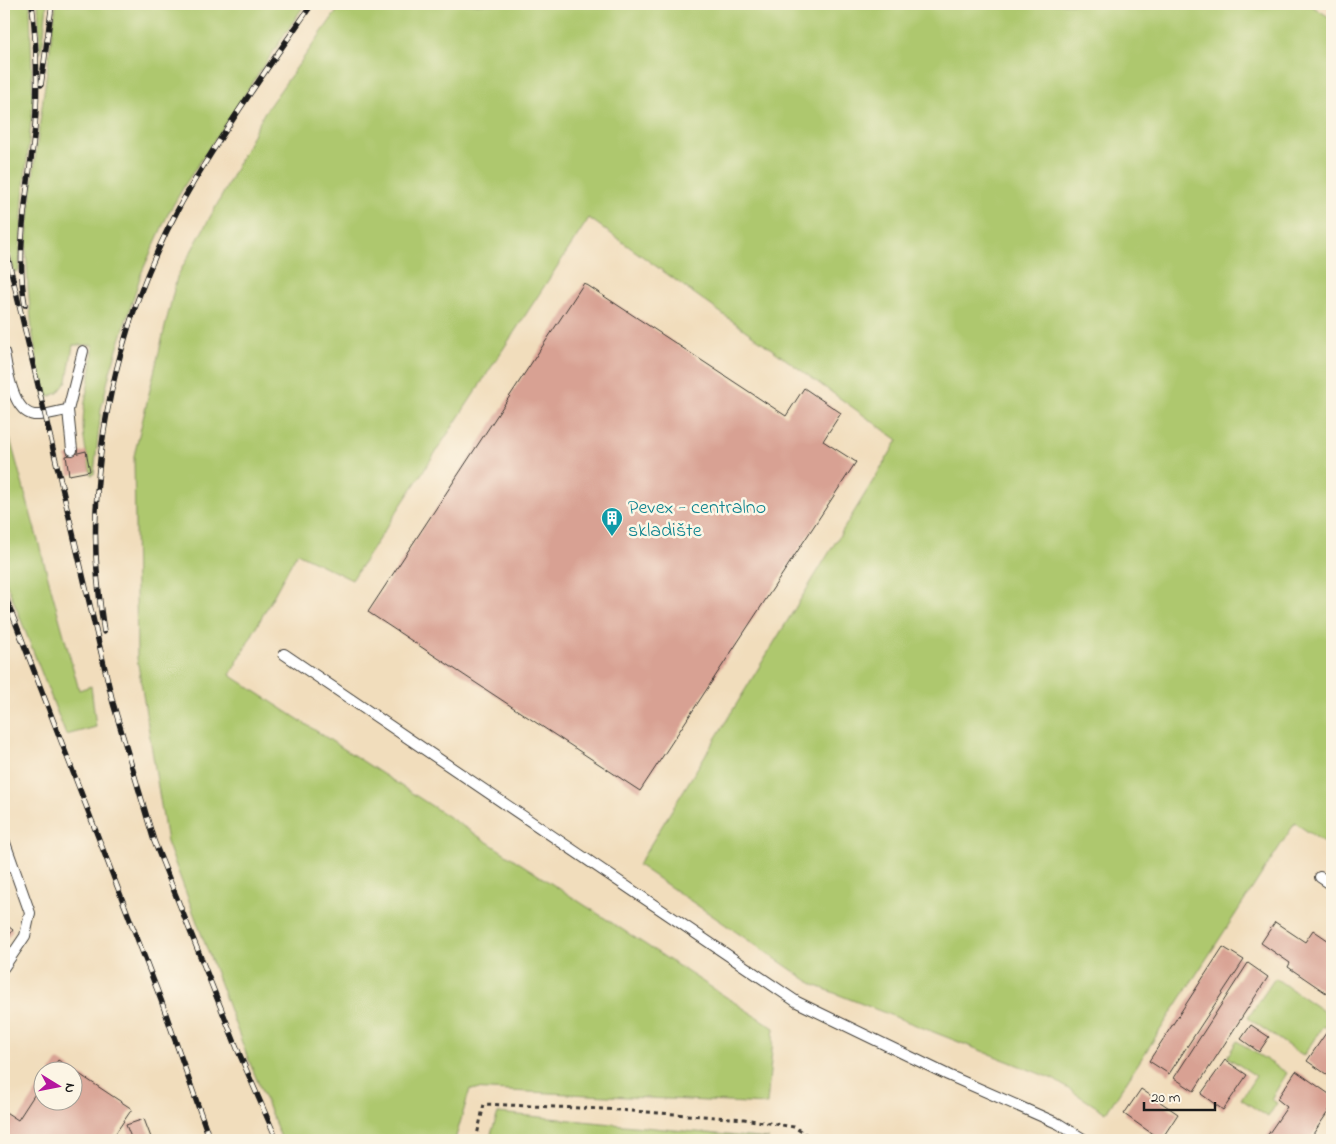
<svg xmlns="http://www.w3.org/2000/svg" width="1336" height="1144" font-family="'Indie Flower',sans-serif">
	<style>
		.green { fill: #aec86e; stroke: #657245 }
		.building { fill: #d8a193 }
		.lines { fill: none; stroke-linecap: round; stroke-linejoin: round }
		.lane-casing { stroke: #3c3934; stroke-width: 12 }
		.path { stroke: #3c3934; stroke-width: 3; stroke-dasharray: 4 4; stroke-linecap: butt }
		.lane { stroke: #fff; stroke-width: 10 }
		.rail-casing { stroke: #1c1c1c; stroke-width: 5.5 }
		.rail { stroke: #fcf5e5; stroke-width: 4; stroke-dasharray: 11; stroke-linecap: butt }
		.labels { text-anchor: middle; stroke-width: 5; stroke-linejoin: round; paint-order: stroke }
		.culture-label { font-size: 20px; fill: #0d838f; stroke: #fcf5e5; text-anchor: start }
	</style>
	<rect width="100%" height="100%" fill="#fcf5e5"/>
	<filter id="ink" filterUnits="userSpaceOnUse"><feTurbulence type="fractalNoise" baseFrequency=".02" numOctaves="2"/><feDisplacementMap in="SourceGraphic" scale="10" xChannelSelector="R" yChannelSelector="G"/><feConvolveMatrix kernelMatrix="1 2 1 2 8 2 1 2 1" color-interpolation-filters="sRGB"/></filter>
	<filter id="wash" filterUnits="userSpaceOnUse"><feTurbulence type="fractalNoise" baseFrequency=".0096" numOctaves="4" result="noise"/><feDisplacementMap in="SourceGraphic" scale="20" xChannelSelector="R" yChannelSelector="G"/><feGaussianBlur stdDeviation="1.12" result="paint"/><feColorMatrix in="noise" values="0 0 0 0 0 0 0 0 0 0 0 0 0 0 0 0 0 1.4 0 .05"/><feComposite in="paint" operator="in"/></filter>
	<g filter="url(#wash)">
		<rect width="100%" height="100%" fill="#f1ddbc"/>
		<!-- green -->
		<g class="green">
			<path d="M4,4H30V6L33,104L23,198L19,271L14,272L4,227Z"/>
			<path d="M38,4H47L43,42L40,54Z"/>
			<path d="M56,4H305L186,183L168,214L141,274L110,372L101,409L94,474L91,475C88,459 83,442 83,425C83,398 93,372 93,345H73L67,381L58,393L45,398L38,368L32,330L28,288L26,246L35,158Z"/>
			<path d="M342,4H1309L1332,19V848L1295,823L1106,1113L1053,1079L814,985L638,865L898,440L589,218L352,580L297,553L230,675L774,1028L767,1104L470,1089L455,1140H282L247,1056L167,842L137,658L134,456L177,277L225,190L264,113Z"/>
			<path d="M4,417L79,690L91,686L96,727L66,735L4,577Z"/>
			<path d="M1275,978L1332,1017V1031L1323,1026L1303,1056L1248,1018Z"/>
			<path d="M1237,1041L1287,1073L1271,1099L1277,1103L1268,1117L1241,1099L1256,1076L1227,1057Z"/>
			<path d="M498,1113L769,1139L489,1140Z"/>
		</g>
		<g id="blocks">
			<!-- building -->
			<g class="building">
				<path d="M584,283L786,416L804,388L841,413L823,441L856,462L640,791L368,612Z"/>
				<path d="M86,451L90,471L69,475L66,456Z"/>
				<path d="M1275,922L1305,942L1313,930L1332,943V997L1288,967L1290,963L1261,943Z"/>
				<path d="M4,923L13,930L4,943Z"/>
				<path d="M1223,947L1244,960L1169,1074L1149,1061Z"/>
				<path d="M1248,963L1268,977L1194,1091L1174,1078Z"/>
				<path d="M1251,1025L1269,1037L1259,1052L1241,1039Z"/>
				<path d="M1326,1033L1332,1037V1078L1307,1061Z"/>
				<path d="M58,1060L132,1109L111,1140H4V1111L18,1120L42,1083V1102H72V1072H50Z"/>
				<path d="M1225,1060L1247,1075L1223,1110L1201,1094Z"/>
				<path d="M1296,1071L1332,1096V1106L1309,1140H1274L1267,1136L1287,1107L1277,1099Z"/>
				<path d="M1141,1089L1178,1114L1161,1140L1124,1114Z"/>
				<path d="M144,1119L152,1140H132L126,1125Z"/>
			</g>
		</g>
	</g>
	<g filter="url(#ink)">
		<use href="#blocks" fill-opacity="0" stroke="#3c3934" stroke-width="1"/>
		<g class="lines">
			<!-- lane casing -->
			<g class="lane-casing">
				<g id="lane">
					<path d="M4,352C7,370 13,412 34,415C44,416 58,411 68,410"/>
					<path d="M72,450L68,410L83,351"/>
					<path d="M284,654L797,1002L948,1075L1059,1124L1085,1140"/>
					<path d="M4,840L30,913L25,936L4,967"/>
					<path d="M1320,877L1332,885"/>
				</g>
			</g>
			<!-- path -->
			<path class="path" d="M476,1140L484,1104L604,1109L744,1119L794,1127L815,1140"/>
			<!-- lane -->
			<use href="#lane" class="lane"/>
			<!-- rail casing -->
			<g class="rail-casing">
				<g id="rail">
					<path d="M41,85L52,4"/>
					<path d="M4,241L113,703L154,841L239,1053L277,1140"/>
					<path d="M25,305C16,253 26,197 33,145C39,99 37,50 32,4"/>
					<path d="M4,593L161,1000L210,1140"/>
					<path d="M104,632C98,593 94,552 96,512C100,406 130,296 182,202C221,133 267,69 312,4"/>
				</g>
			</g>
			<!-- rail -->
			<use href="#rail" class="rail"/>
		</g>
	</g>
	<!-- icons -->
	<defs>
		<g id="building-pin" transform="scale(1.125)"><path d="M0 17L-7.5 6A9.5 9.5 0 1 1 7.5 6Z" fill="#0f9aa8" stroke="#fcf5e5"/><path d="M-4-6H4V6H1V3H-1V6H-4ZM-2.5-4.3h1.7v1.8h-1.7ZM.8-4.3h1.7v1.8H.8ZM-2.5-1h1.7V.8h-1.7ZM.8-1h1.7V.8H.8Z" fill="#fff"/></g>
	</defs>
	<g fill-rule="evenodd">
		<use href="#building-pin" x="612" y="518"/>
	</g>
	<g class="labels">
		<!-- culture labels -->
		<g class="culture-label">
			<text x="628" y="513">Pevex - centralno<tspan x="628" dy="23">skladište</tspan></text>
		</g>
	</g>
	<!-- margin -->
	<rect width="1336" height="1144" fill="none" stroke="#fcf5e5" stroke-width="20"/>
	<!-- north arrow -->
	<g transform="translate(58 1086) rotate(100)"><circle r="24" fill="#fcf5e5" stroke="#a29e95"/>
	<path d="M0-4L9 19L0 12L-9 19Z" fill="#b5179e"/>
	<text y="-8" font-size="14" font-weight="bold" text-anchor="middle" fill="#1c1c1c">N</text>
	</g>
	<!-- scale -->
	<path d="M1144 1102v8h71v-8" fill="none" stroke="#1c1c1c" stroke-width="2.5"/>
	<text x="1151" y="1102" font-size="15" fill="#1c1c1c" stroke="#fcf5e5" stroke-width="4" paint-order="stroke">20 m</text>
</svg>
